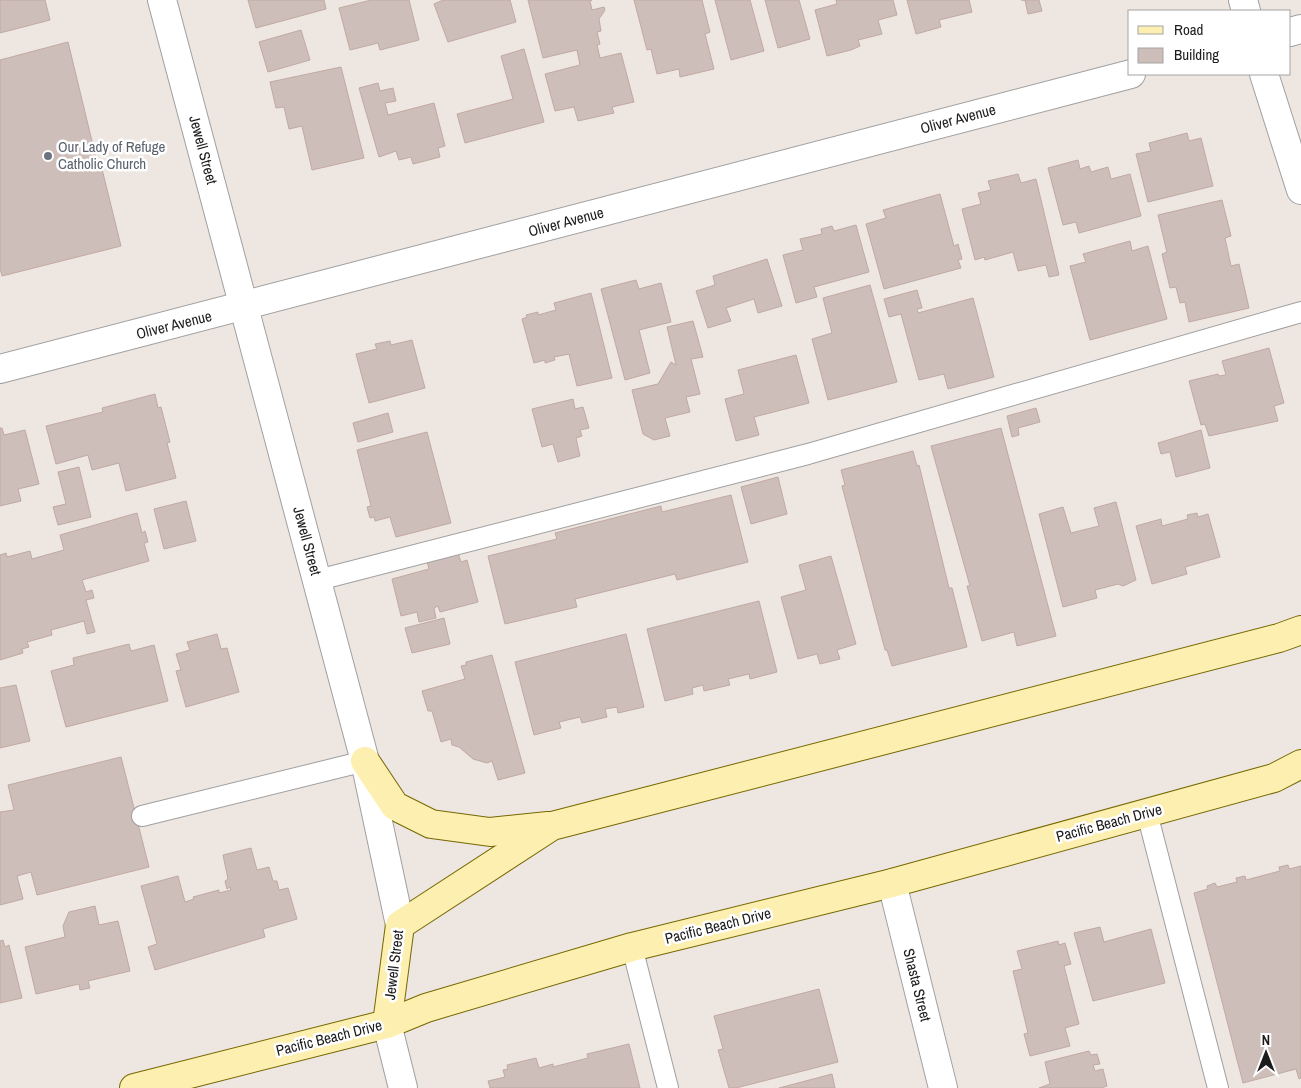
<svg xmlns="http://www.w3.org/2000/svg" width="1301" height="1088" font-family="'Archivo Narrow',sans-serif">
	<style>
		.building { fill: #cebeba; stroke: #c0a9a2 }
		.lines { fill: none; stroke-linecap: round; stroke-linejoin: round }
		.lane-casing { stroke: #a0a0a0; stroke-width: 22 }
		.street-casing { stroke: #a0a0a0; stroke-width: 30 }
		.secondary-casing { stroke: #766800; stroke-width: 30 }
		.lane { stroke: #fff; stroke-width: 20 }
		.street { stroke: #fff; stroke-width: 28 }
		.secondary { stroke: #fcefb0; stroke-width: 28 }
		.worship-dot { fill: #6b7280; stroke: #fff; stroke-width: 2 }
		.labels { text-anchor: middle; stroke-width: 5; stroke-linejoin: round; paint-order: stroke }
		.street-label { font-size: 15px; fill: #1c1c1c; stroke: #fff }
		.worship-label { font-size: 15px; fill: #5b616d; stroke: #fff; text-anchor: start }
	</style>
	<rect width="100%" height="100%" fill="#eee6e1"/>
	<!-- building -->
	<g class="building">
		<path d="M0,0H45L50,20L0,33Z"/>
		<path d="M248,0H324L326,9L256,28Z"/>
		<path d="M371,0H409L419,40L380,50L378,43L350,50L339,8Z"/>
		<path d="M443,0H510L516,22L448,42L434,4Z"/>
		<path d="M528,0H592L590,1L592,10L604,7L605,10L599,19L601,31L597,32L600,44L597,45L600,58L621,53L634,102L612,107L614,113L578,121L574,107L555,111L545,74L580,65L577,50L543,58Z"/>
		<path d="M634,0H702L710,32L705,34L714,69L680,77L679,69L657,74L651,49L647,50Z"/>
		<path d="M715,0H750L764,51L731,60Z"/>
		<path d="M765,0H799L810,39L778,48Z"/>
		<path d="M836,0H893L897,15L878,20L882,34L858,40L860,46L851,50L827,56L815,10L837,4Z"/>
		<path d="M907,0H969L972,12L939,20L941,27L916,34Z"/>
		<path d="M1021,0H1039L1042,11L1028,14L1025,0Z"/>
		<path d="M301,30L310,60L268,72L259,42Z"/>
		<path d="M68,42L98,166L101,165L121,246L2,276L0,268V60Z"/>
		<path d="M524,49L544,122L465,143L457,114L513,99L501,56Z"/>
		<path d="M341,67L364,158L312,170L302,126L289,129L284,107L276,108L270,82Z"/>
		<path d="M378,83L380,91L393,88L396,101L385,103L388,115L434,103L445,146L438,148L440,157L413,164L411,157L399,160L396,151L379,157L359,88Z"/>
		<path d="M1187,133L1189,141L1201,138L1213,186L1148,202L1136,154L1151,151L1149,143Z"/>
		<path d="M1078,160L1080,169L1089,166L1091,172L1108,167L1111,179L1130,174L1141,216L1079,233L1076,222L1063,225L1048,168Z"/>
		<path d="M1018,174L1021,183L1036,179L1059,275L1049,277L1046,265L1018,271L1013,252L985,260L984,257L975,260L962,209L981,204L978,193L991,190L988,181Z"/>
		<path d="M940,194L954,246L958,244L962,259L958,260L961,268L884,289L866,224L886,218L883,210Z"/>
		<path d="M1222,200L1231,236L1225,238L1231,266L1239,264L1249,308L1189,322L1185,302L1180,303L1176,287L1170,288L1162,254L1167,252L1158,215Z"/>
		<path d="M856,225L869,272L814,287L817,297L796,303L783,255L803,250L800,239L822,234L821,229L832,226L834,231Z"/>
		<path d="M1130,241L1132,251L1148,246L1167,319L1090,340L1070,266L1086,262L1083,254Z"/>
		<path d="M767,259L782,306L758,313L754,299L726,308L731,321L708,328L696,291L715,285L713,276Z"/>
		<path d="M636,280L639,289L661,283L671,322L639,330L650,373L625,380L601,289Z"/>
		<path d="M870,285L897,382L828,400L812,339L832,333L823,298Z"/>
		<path d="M917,290L922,308L917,309L918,313L973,298L994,377L948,389L944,374L919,380L901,314L889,317L884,299Z"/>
		<path d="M591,293L612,378L577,386L569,354L554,357L555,360L545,363V360L534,363L522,319L527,317L526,315L538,312V315L556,310L554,303Z"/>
		<path d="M693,321L703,357L691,359L700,394L686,397L690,412L665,418L670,436L654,440L643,434L632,390L658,384L671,362L676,365L667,327Z"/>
		<path d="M412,340L425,388L369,403L356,354L377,349L375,344L390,341L391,345Z"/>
		<path d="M1269,348L1284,403L1274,406L1278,421L1209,436L1205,424L1201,425L1189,381L1218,374L1219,376L1226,375L1222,361Z"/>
		<path d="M796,355L809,403L754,417L759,435L736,441L725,399L744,394L738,370Z"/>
		<path d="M155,394L158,408L161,407L170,442L167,443L176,478L126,491L119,463L92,470L88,455L56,464L46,426L103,412L102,408Z"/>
		<path d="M573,399L575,409L583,407L589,428L580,430L582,436L576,438L580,456L558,462L553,444L542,447L532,409Z"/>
		<path d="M1036,408L1040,422L1018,428L1019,435L1012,437L1007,416Z"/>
		<path d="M388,413L393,432L358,442L353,423Z"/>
		<path d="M0,428H2L4,435L25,430L39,484L18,489L21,501L0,506Z"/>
		<path d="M1001,428L1056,636L1017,646L1014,632L982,641L967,586H970L931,446Z"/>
		<path d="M1201,430L1210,468L1176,477L1170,452L1161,454L1158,443Z"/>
		<path d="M427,432L451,523L396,537L390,517L375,521L374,517L370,518L367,507L371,506L357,450Z"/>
		<path d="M913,451L917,466L919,465L949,588H952L967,647L892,666L887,650H885L842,486L845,485L841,470Z"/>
		<path d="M79,467L91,517L58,525L53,507L66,504L58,472Z"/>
		<path d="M778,477L787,514L751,524L741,487Z"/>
		<path d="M731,495L748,562L677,580L675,574L575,599L577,607L505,624L488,556L557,539L555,533L661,506L662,512Z"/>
		<path d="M186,501L196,541L164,549L154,509Z"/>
		<path d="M1116,502L1136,580L1123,586L1118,584L1095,590L1097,598L1063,607L1039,514L1063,507L1071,533L1099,526L1094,508Z"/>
		<path d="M137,513L142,533L145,531L148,542L144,543L149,561L82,580L86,592L92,590L94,598L86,600L95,632L87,634L84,621L51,630L52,635L27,642L29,647L22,649L23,653L0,660V555L6,553L7,557L30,551L32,559L64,550L60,535Z"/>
		<path d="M1197,513L1198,517L1208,514L1220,557L1185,567L1187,574L1152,584L1136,526L1161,519L1162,526L1188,519L1187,515Z"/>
		<path d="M458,553L461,562L467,560L478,602L440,612L438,606L434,608L436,618L419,622L417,612L401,616L392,579L429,569L427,561Z"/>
		<path d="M831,556L856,644L837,650L840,659L820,664L817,654L798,659L781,597L806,590L799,565Z"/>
		<path d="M759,601L777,672L750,679L749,674L728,679L730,685L704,691L703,685L692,688L693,694L665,701L647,629Z"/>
		<path d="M444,618L450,644L412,653L405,628Z"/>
		<path d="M217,634L221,649L227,648L239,692L186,707L176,671L181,670L176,654L190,650L187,642Z"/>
		<path d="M626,634L644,707L618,713L617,707L605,709L607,717L582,723L580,717L559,722L561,728L534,735L515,662Z"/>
		<path d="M129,644L131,651L154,645L168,701L66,727L51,671L74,665L73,658Z"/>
		<path d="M492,655L525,773L498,780L492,761L487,763L473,759L459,747L452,745L451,739L441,742L432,711H428L422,691L465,679L461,666L466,665V662Z"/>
		<path d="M16,685L30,741L0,748V688Z"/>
		<path d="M121,757L149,867L37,895L31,872L17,876L23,899L0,905V812L14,810L8,785Z"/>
		<path d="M251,848L257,870L269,867L273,881H277L279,890L288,888L297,919L263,929L265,937L155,970L148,947L157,944L141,886L178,876L185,902L194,899L193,897L219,890V893L231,890L230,887L227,889L225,881L228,879L223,855Z"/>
		<path d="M1288,865L1289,869L1301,866V1078L1299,1079L1296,1069L1243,1083L1194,893L1208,889L1207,886L1215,883L1217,887L1237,882L1236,878L1245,876L1246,880L1280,871L1279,867Z"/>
		<path d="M95,906L99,925L118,921L130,971L88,981L90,988L80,990L79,984L36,994L25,947L65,937L63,926L69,912Z"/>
		<path d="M1100,927L1104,942L1151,929L1165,983L1093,1001L1074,933Z"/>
		<path d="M3,940L5,947L9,945L22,998L0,1003V941Z"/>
		<path d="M1058,941L1059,945L1065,943L1071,964L1064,966L1079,1024L1065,1028L1070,1046L1030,1056L1024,1034L1028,1033L1013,971L1022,969L1017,951Z"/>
		<path d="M819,989L838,1062L736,1088H729L718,1050L723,1049L714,1016Z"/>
		<path d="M629,1044L640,1088H490L488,1081L505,1077L503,1070L508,1069L507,1065L536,1058L539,1068L553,1064V1067L588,1058L587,1054Z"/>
		<path d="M1089,1051L1091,1055L1097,1054L1100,1064L1093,1065L1095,1071L1103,1069L1107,1086L1101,1088H1039L1050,1084L1045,1062Z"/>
		<path d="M832,1074L835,1088H779Z"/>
	</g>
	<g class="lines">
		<!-- lane casing -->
		<g class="lane-casing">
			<g id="lane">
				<path d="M318,580L808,454L1301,312"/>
				<path d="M1147,813L1218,1088"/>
				<path d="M142,816L365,761"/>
				<path d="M632,947L668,1088"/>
			</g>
		</g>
		<!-- street casing -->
		<g class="street-casing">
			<g id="street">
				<path d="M162,0L365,761L400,925"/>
				<path d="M1243,0L1246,11"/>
				<path d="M1290,32L1301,29"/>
				<path d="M1264,74L1301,190"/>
				<path d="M0,369L1131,74"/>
				<path d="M892,883L943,1088"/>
				<path d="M387,1024L403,1088"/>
			</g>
		</g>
		<!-- secondary casing -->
		<g class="secondary-casing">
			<g id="secondary">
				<path d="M365,761L395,806L431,824L490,832L548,826"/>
				<path d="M387,1024L400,925L552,826L1279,638L1301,630"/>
				<path d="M134,1088L387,1024L426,1008L632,947L892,883L1274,778L1301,764"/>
			</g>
		</g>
		<!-- lane -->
		<use href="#lane" class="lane"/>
		<!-- street -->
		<use href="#street" class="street"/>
		<!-- secondary -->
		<use href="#secondary" class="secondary"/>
	</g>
	<!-- markers -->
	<circle class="worship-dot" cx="48" cy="156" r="5"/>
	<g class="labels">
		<!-- street labels -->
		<g class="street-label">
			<text transform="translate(958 119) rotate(-15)" y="5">Oliver Avenue</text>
			<text transform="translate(203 150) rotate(75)" y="5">Jewell Street</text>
			<text transform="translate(566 222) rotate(-15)" y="5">Oliver Avenue</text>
			<text transform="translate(174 325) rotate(-14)" y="5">Oliver Avenue</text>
			<text transform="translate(307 541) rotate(75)" y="5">Jewell Street</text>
			<text transform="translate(1109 823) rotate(-15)" y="5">Pacific Beach Drive</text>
			<text transform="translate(718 926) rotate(-14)" y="5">Pacific Beach Drive</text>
			<text transform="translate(394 965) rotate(-83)" y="5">Jewell Street</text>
			<text transform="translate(917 985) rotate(76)" y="5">Shasta Street</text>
			<text transform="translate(329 1038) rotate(-14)" y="5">Pacific Beach Drive</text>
		</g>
		<!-- worship labels -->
		<g class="worship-label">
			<text x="58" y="152">Our Lady of Refuge<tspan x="58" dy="17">Catholic Church</tspan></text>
		</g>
	</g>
	<!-- legend -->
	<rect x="1128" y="10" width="162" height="65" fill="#ffffff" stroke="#a4a4a4"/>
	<rect x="1138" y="26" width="25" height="8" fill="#fcefb0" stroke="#a4a4a4"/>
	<text x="1174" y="35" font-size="15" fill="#1c1c1c">Road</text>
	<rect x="1138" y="48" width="25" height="15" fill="#cebeba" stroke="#a4a4a4"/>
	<text x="1174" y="60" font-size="15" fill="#1c1c1c">Building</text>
	<!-- north arrow -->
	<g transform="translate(1266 1053)" stroke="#ffffff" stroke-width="4" paint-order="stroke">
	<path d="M0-4L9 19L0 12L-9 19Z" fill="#1c1c1c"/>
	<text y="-8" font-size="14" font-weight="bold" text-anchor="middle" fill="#1c1c1c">N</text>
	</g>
</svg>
